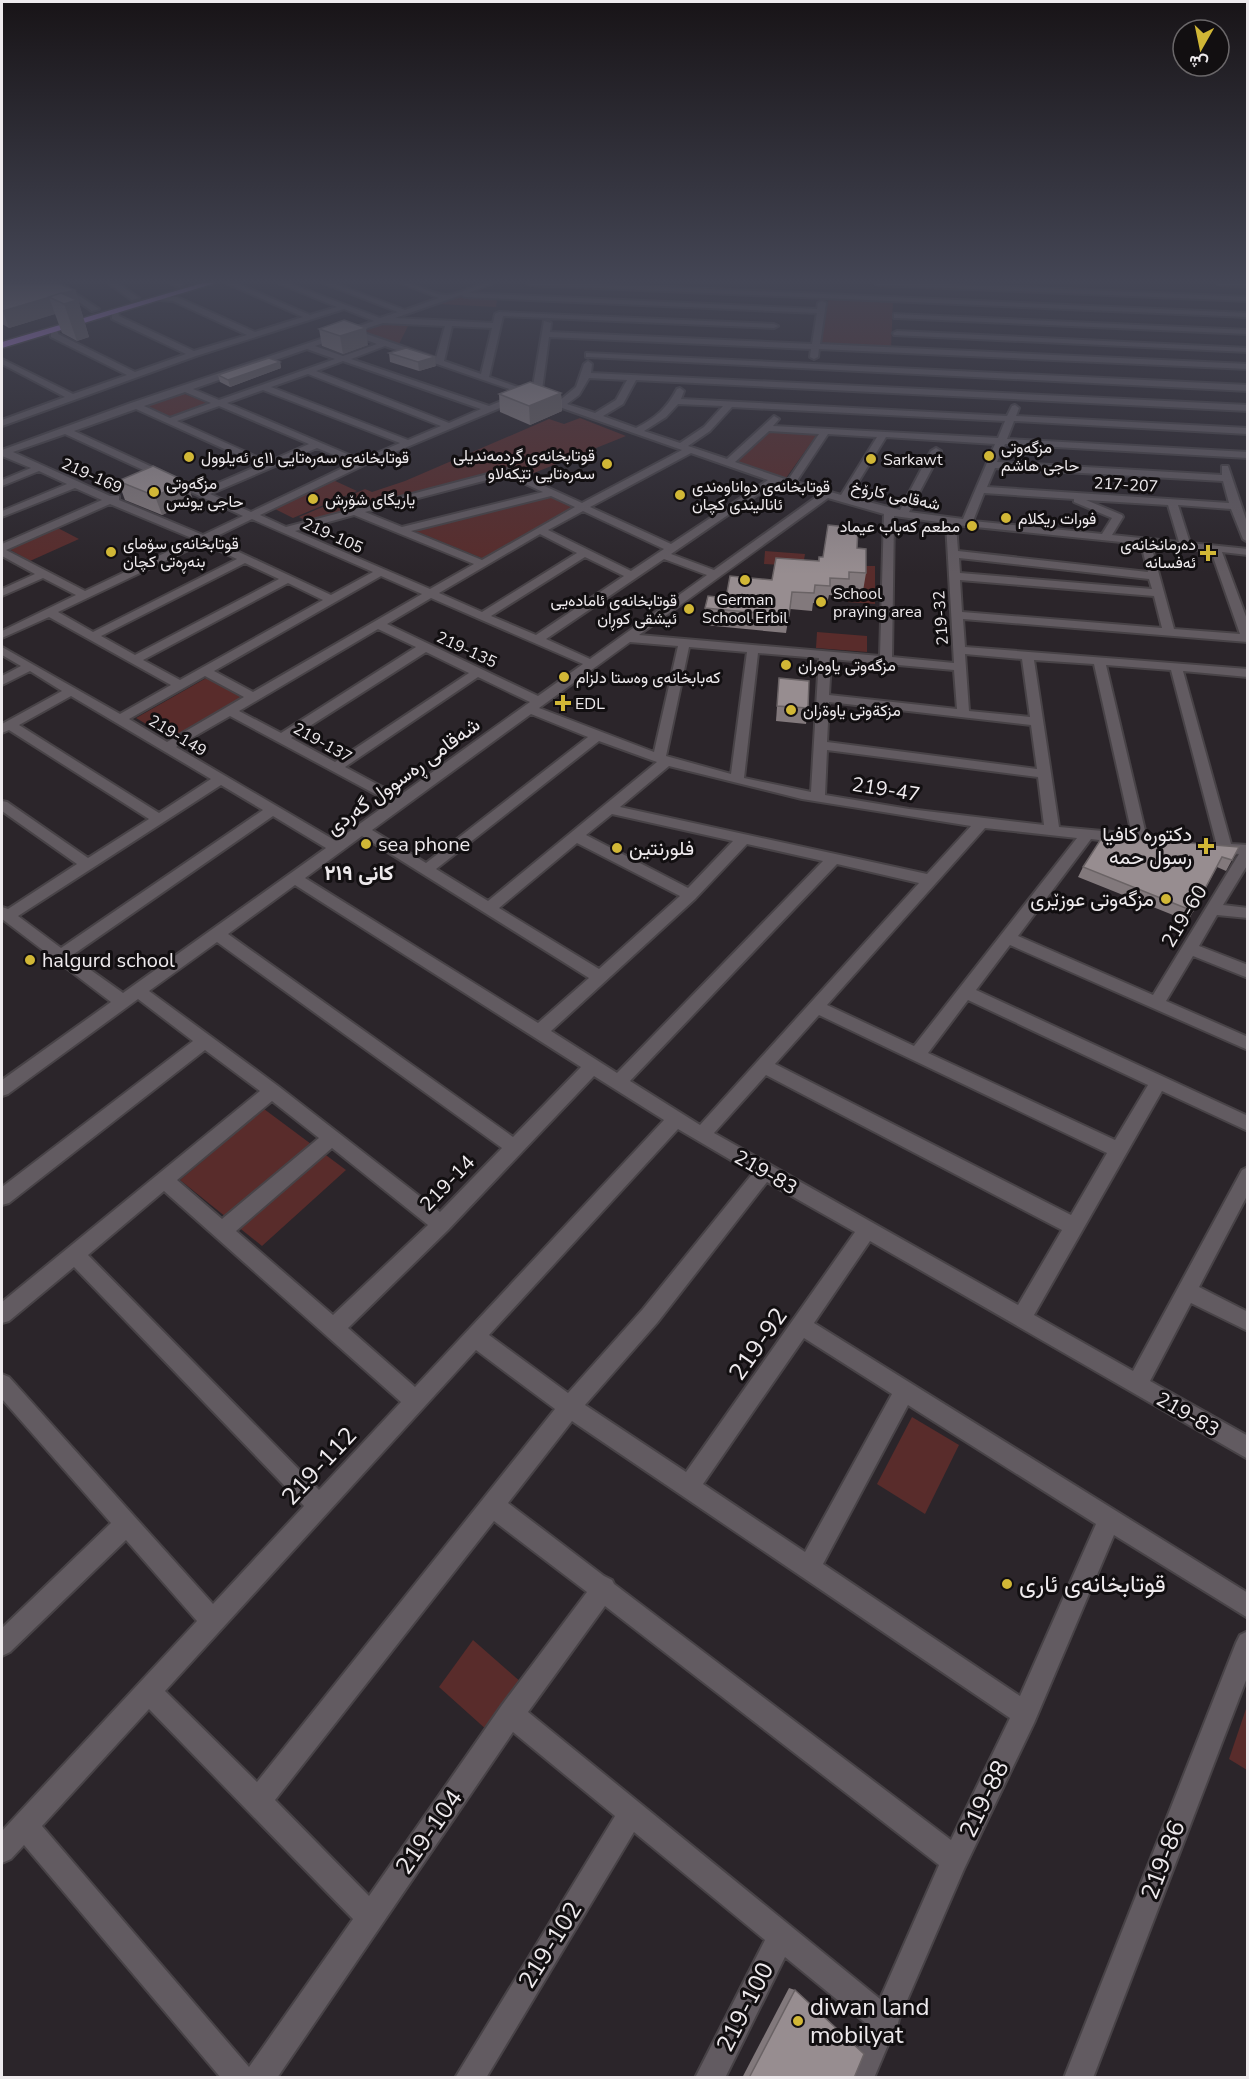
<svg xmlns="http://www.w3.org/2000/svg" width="1249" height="2079" font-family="'Nunito Sans',Vazirmatn,sans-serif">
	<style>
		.green { fill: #592c2b }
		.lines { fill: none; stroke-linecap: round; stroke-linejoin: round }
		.minor-casing { stroke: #484347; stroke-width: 4 }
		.highway-casing { stroke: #484347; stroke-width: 3 }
		.minor { fill: #625b61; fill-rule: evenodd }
		.highway { fill: #bd83ec; fill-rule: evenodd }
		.wall { fill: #82797c }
		.shaded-wall { fill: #6a6365 }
		.building { fill: #978d90; stroke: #6a6365; stroke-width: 1.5 }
		.poi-dot { fill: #d1b736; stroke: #120f11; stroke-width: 2 }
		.labels { text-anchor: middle; stroke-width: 6; stroke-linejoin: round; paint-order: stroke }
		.far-poi-label { font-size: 16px; fill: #eeeaed; stroke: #120f11; text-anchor: start }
		.far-street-label { font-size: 16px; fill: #eeeaed; stroke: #120f11 }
		.street-label { font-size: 20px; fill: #eeeaed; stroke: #120f11 }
		.poi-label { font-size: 20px; fill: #eeeaed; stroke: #120f11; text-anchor: start }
		.neighbourhood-label { font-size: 21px; font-weight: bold; fill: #eeeaed; stroke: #120f11 }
		.near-street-label { font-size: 24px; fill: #eeeaed; stroke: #120f11 }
		.near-poi-label { font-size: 24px; fill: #eeeaed; stroke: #120f11; text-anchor: start }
	</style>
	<rect width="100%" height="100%" fill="#2b252a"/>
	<!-- green -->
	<g class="green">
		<path d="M456,297L497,299L496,307L438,304Z"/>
		<path d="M829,297L893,300L891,349L820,345Z"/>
		<path d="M386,322H410L399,344L358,332Z"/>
		<path d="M180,392L210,404L174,418L145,406Z"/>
		<path d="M580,418L626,436L529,475L507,470L309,522L299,517L365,489L372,492L405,481L549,419L564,424Z"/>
		<path d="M769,430L818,433L786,478L735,461Z"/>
		<path d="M333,480L357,491L293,518L271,507Z"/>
		<path d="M551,497L576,507L484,559L415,531Z"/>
		<path d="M56,527L79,539L30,561L7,548Z"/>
		<path d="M765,551L805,554L803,566L764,564Z"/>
		<path d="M864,566H875V604L847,602V591L863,592Z"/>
		<path d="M817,632L867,636V652L816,648Z"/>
		<path d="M208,677L245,697L173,740L136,718Z"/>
		<path d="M264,1109L346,1170L262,1246L180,1180Z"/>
		<path d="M912,1417L959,1445L925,1514L877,1484Z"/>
		<path d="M473,1640L522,1683L488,1731L439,1687Z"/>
		<path d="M1247,1706V1770L1229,1759Z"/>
	</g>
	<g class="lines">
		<!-- minor casing -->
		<g class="minor-casing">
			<g id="minor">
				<path d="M51,283H60L99,309L92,311Z"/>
				<path d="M108,283H117L139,298L132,300Z"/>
				<path d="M170,283H180L183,285L179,287Z"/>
				<path d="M226,283H236L310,315L337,307L278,283H288L380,318L398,312L323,283H333L405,310L439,298L401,283C417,283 434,296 447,295C463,294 476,283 493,283L468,293L817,309L818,303L822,301L826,303L820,344L1248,364V369L819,349L818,357L814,359L810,357L811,349L549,337L542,390L539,394L559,401L576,387L584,364L588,361L592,364L591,373L1248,405V411L636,380L623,404L603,416L636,428C656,418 667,408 677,389L680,388L684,391L681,399L1007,416L1012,406L1015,405L1019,408L1016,416L1248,428V434L1014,421L1007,439L1248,452V458L1005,444L997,462L1222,475V466H1228L1248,525V542L1243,539L1231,509L1178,505L1190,543L1248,549V555L1222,552L1248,622V642L963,619L965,647L1248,669V677L1183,671L1231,844L1248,845V864L1223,905L1248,908V918L1217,915L1199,946L1248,965V978L1193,956L1166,1001L1248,1037V1050L1010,945L976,990L1248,1116V1131L1162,1091L1034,1315L1133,1371L1242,1170L1248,1167V1194L1199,1287L1248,1312V1331L1191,1303L1150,1381L1248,1436V1459L870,1241L814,1323L1248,1593V1618L1114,1535L1034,1723L964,1869L899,2019L896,2032L893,2033L874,2078H845L868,2025L785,1957L725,2078H695L765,1940L634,1832L486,2078H455L615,1816L513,1732L277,2078H221L24,1845L11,1859L2,1863V1831L197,1621L126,1540L10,1652L2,1656V1628L111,1523L2,1399V1374L9,1377L213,1604L304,1506L74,1267L9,1321L2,1323V1302L260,1091L205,1050L9,1203L2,1205V1187L193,1041L138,999L8,1094L2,1096V1080L111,1002L2,919V907L8,909L77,864L2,811V801L7,802L88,858L149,819L9,730L2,733V724L62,691L30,671L2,685V676L21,666L2,655V647L120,714L171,685L49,617L2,638V631L76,595L43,578L2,596V589L35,574L2,556V544L102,500L75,488L2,517V511L67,484L39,471L2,486V480L31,468L2,456V450L131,403L374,321L344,309L196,356L2,426V420L65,397L2,364V359L73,394L127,375L51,337V328H57L58,334L135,372L186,354L112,319V310H118L119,316L194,351L247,335L173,301L160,300V296L177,297L255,332L303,317ZM461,295L465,297L817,313L812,344L550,332L551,323L544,321L532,392L489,377L503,316L774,328L778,326L774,324L499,312L495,314L493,323L395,318ZM383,323L445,326L436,358L358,331ZM452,326L492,328L481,374L444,361ZM350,334L377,344L343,356L315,346ZM385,346L521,393L489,406L351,359ZM307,349L335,359L219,400L193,389ZM343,361L481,409L449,423L316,371ZM308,374L441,426L408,440L271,387ZM589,378L627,380L616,400L595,413L567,404L579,395ZM263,390L400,443L361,460L227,403ZM185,392L211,403L170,418L144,406ZM525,395L682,450L582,503L507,469L286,527L260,515L364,465L524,398ZM678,404L723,406L704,427L680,443L644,431L666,417ZM219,406L309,444L268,462L177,421ZM732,407L1005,421L998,438L773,426L779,419L774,416L727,459L688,446L710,431ZM136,409L260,465L202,490L74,431ZM769,431L819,434L788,480L735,462ZM65,434L243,516L203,535L119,500V496H110L13,452ZM828,434L877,437L841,495L796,482ZM886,437L995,444L963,519L909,512L941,451L936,448L931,451L900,510L849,497ZM317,448L353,463L251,512L210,494ZM691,453L768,480L671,544L590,507ZM995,468L1223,481L1229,503L987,487ZM506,475L543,492L402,527L365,512ZM776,482L819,495L714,570L671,554ZM984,493L1074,499V502L1112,518L1102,534L973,521ZM551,496L575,507L482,560L411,531ZM828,498L884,514L880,656L639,635ZM1086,500L1168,505L1179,542L1112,535L1123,517L1122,515ZM110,504L194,539L85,591L6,550ZM583,511L664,549L631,571L548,530ZM354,515L474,564L430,589L295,531ZM894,516L946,523L954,663L892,657ZM252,519L373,572L331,595L211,539ZM956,525L1141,544L1148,572L958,551ZM540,534L577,553L482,612L439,593ZM203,543L237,559L93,632L58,612ZM1151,545L1211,551L1240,634L1174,629ZM585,557L624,576L536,635L491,616ZM959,558L1149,579L1152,589L960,573ZM664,559L707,575L590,659L546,639ZM245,563L279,579L135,655L101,636ZM381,576L422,594L253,692L214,671ZM960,580L1154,596L1162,628L962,612ZM288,583L323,600L180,680L143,660ZM431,598L583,664L538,696L387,624ZM378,629L416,647L281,733L239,711ZM630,642L678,646L654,752L539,708ZM689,647L747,652L731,774L666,756ZM426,652L469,673L335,762L291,738ZM758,653L819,658L811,792L744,778ZM965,654L1022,659L1030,717L969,711ZM831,659L954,670L957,709L829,695ZM1034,660L1094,664L1133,839L1140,844L1147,839L1106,665L1171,670L1216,842L1209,847L1216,852L1239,854L1153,995L1018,936L1091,839L1124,843L1131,838L1124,833L1059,827ZM205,676L244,697L167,742L129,719ZM478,677L530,702L399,796L345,767ZM71,696L211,779L159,813L19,725ZM829,702L1031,725L1037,769L827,742ZM531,714L588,737L426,863L372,830ZM230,716L390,802L336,841L176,747ZM599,741L657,762L488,901L436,869ZM827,750L1038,777L1044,825L909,809L825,795ZM669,766L802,799L971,826L927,874L620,807ZM221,785L263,810L61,948L18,916ZM612,814L733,841L688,888L586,835ZM273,816L326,848L123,993L71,956ZM985,828L1077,838L914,1046L827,1005ZM362,836L589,978L538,1023L305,878ZM577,843L680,896L599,969L499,908ZM747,844L823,861L617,1073L551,1031L695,899ZM837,864L919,883L700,1125L630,1081ZM295,885L581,1067L513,1137L228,934ZM217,942L502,1148L440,1212L278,1086L149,991ZM968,1000L1148,1085L1115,1140L928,1053ZM819,1015L1107,1153L1071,1215L775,1064ZM766,1075L1062,1230L1018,1305L714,1133ZM594,1076L664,1120L415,1387L348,1328L448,1230ZM272,1101L319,1138L222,1219L177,1180ZM678,1129L753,1173L643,1309L568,1393L489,1335ZM332,1148L428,1225L333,1315L236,1231ZM767,1182L855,1232L686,1472L585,1405L657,1323ZM164,1191L401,1402L319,1490L88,1255ZM804,1338L892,1394L805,1552L703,1484ZM476,1350L555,1409L257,1782L165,1691ZM908,1405L1096,1524L1020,1696L823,1564ZM572,1421L1010,1718L951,1840L614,1584L612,1580L604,1576L508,1503ZM494,1521L587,1592L502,1705L369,1896L275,1800ZM605,1606L939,1865L880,1999L528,1712ZM149,1709L353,1919L249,2067L42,1826Z"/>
				<path d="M527,283H575L1248,313V317L531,285Z"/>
				<path d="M874,283H923L1248,297V301L878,285Z"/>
				<path d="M1216,283H1248V286L1220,285Z"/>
				<path d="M894,314L1248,330V334L897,318H894Z"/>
				<path d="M897,331L1248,348V352L894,335L893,333Z"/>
				<path d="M586,353L1248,385V391L589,357H586Z"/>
				<path d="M1248,1631V1675L1093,2078H1064L1236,1643L1240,1635Z"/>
			</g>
		</g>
		<!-- highway casing -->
		<g class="highway-casing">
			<path id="highway" d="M203,283H215L2,348V342Z"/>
		</g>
		<!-- minor -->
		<use href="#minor" class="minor"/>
		<!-- highway -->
		<use href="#highway" class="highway"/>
	</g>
	<!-- wall -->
	<g class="wall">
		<path d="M2,283L75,290L89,337L77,341L62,333L55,314L9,328L2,324Z"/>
		<path d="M319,329L368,345L343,354L322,346Z"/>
		<path d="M389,353L436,366L419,371L390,362Z"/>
		<path d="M280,362L281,368L230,387L220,382L218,375Z"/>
		<path d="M561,393L562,411L530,425L500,412L499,394Z"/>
		<path d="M118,481L187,482L193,501L162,515L125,500Z"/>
		<path d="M857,548L866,573L863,591L848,589L846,597L829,595L827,604L813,603L812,611L790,609L786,633L704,625L705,608L726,598L772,580L818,561L819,557H823Z"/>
		<path d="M779,678L808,708L806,724L776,721Z"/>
		<path d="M1239,847L1226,871L1217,867L1188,921L1078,877L1083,867Z"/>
		<path d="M789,1988L795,1990L854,2078H742Z"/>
	</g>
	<!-- shaded-wall -->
	<g class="shaded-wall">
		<path d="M75,290L89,337L77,341L64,304L50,297Z"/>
		<path d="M49,297L55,314L9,328L3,311Z"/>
		<path d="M366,328L368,345L343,354L340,336Z"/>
		<path d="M435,357L436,366L419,371L418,362Z"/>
		<path d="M280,362L281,368L230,387L228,380Z"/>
		<path d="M561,393L562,411L530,425L529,406Z"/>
		<path d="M187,482L193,501L162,515L155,496Z"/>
	</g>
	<!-- building -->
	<g class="building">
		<path d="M2,283H57L75,290L49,297H50L3,311H2Z"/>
		<path d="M61,293L77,300L64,304L49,297Z"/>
		<path d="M344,320L366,328L340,336L319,329Z"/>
		<path d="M406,348L435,357L418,362L389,353Z"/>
		<path d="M269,358L280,362L228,380L218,375Z"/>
		<path d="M530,382L561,393L529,406L499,394Z"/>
		<path d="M153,466L187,482L155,496L118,481Z"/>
		<path d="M828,525L858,528L857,548L866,549V573L849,572V579L830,578V586L815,585L814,593L792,592L789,616L705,608L708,596L726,598L730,576L772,580L776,558L819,561V557H823Z"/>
		<path d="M779,678L809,681L808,708L777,706Z"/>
		<path d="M1103,836L1239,847L1232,860L1222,857L1193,911L1083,867Z"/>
		<path d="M795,1990L864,2054L854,2078H749Z"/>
	</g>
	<!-- sky -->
	<linearGradient id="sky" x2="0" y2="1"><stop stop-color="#181417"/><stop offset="0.49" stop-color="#444655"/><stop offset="1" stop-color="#444655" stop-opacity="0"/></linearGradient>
	<rect width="1249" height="574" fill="url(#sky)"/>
	<!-- markers -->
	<g class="poi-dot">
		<circle cx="989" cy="456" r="6"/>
		<circle cx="189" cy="457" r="6"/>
		<circle cx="871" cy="459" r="6"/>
		<circle cx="607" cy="464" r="6"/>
		<circle cx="154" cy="492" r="6"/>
		<circle cx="680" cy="495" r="6"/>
		<circle cx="313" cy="499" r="6"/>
		<circle cx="1006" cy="518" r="6"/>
		<circle cx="972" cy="526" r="6"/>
		<circle cx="111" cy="552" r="6"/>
		<path d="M1205 544h6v6h6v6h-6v6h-6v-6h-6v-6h6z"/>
		<circle cx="745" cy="580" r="6"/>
		<circle cx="821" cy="602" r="6"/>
		<circle cx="689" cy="609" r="6"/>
		<circle cx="786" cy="665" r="6"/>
		<circle cx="564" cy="677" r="6"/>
		<path d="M560 694h6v6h6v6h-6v6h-6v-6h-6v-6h6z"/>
		<circle cx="791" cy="710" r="6"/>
		<circle cx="366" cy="844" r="6"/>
		<path d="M1203 837h6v6h6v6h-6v6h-6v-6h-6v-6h6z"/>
		<circle cx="617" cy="848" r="6"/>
		<circle cx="1166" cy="899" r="6"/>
		<circle cx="30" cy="960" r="6"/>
		<circle cx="1007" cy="1584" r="6"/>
		<circle cx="798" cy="2021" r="6"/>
	</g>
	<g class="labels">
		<!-- far-poi labels -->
		<g class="far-poi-label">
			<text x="1001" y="453">مزگەوتی<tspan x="1001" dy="18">حاجی هاشم</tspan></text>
			<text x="595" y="461" text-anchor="end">قوتابخانەی گردمەندیلی<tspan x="595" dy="18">سەرەتایی تێكەلاو</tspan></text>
			<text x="201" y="463">قوتابخانەی سەرەتایی ١١ی ئەیلوول</text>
			<text x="883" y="465">Sarkawt</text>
			<text x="166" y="489">مزگەوتی<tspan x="166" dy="18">حاجی یونس</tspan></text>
			<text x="692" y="492">قوتابخانەی دواناوەندی<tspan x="692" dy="18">ئانالیندی كچان</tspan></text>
			<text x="325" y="505">یاریگای شۆڕش</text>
			<text x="1018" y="524">فورات ريکلام</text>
			<text x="960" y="532" text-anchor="end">مطعم کەباب عیماد</text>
			<text x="123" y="549">قوتابخانەی سۆمای<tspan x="123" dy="18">بنەڕەتی کچان</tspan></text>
			<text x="1196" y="550" text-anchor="end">دەرمانخانەی<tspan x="1196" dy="18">ئەفسانە</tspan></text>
			<text x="833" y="599">School<tspan x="833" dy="18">praying area</tspan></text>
			<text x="745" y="605" text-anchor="middle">German<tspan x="745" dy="18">School Erbil</tspan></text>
			<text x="677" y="606" text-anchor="end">قوتابخانەی ئامادەیی<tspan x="677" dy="18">ئیشقی کوڕان</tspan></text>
			<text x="798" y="671">مزگەوتی یاوەران</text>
			<text x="576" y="683">كەبابخانەی وەستا دلزام</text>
			<text x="575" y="709">EDL</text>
			<text x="803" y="716">مزكةوتى ياوةران</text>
		</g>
		<!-- far-street labels -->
		<g class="far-street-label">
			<text transform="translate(92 475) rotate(24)" y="6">219-169</text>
			<text transform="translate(1126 484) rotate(3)" y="6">217-207</text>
			<text transform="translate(896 495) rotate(12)" y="6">شەقامی کارۆخ</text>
			<text transform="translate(333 535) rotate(24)" y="6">219-105</text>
			<text transform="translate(940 618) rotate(-94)" y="6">219-32</text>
			<text transform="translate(467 649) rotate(25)" y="6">219-135</text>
			<text transform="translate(178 735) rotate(31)" y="6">219-149</text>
			<text transform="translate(323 742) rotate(29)" y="6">219-137</text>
		</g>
		<!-- street labels -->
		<g class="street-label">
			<text transform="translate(403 776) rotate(-36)" y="7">شەقامی ڕەسوول گەردی</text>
			<text transform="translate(886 789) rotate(9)" y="7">219-47</text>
			<text transform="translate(1184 916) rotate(-59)" y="7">219-60</text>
			<text transform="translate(766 1172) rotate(30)" y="7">219-83</text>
			<text transform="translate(447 1183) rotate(-46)" y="7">219-14</text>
			<text transform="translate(1188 1414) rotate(30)" y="7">219-83</text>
		</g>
		<!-- poi labels -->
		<g class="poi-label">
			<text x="1192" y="841" text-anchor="end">دکتورە کافیا<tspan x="1192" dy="23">رسول حمە</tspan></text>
			<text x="378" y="851">sea phone</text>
			<text x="629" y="855">فلورنتين</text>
			<text x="1154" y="906" text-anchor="end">مزگه‌وتی عوزێری</text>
			<text x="42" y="967">halgurd school</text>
		</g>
		<!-- neighbourhood labels -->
		<g class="neighbourhood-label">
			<text x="359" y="880">کانی ٢١٩</text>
		</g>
		<!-- near-street labels -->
		<g class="near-street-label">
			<text transform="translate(758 1344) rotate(-55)" y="8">219-92</text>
			<text transform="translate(319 1466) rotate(-47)" y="8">219-112</text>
			<text transform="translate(984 1799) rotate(-64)" y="8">219-88</text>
			<text transform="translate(429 1832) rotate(-55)" y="8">219-104</text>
			<text transform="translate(1163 1860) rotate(-69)" y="8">219-86</text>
			<text transform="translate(550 1945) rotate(-58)" y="8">219-102</text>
			<text transform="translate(745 2007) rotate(-63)" y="8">219-100</text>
		</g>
		<!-- near-poi labels -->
		<g class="near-poi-label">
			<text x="1019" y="1592">قوتابخانەی ئاری</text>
			<text x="810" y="2015">diwan land<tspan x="810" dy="28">mobilyat</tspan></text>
		</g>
	</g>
	<!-- border -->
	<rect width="1249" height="2079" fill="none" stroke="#eeeaed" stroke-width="6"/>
	<!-- north arrow -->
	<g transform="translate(1201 48) rotate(189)"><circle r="28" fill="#120f11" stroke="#6a6769" stroke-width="1.5"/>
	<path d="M0-4.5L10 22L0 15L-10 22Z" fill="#d1b736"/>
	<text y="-9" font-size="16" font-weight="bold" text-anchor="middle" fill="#eeeaed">ش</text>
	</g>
</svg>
